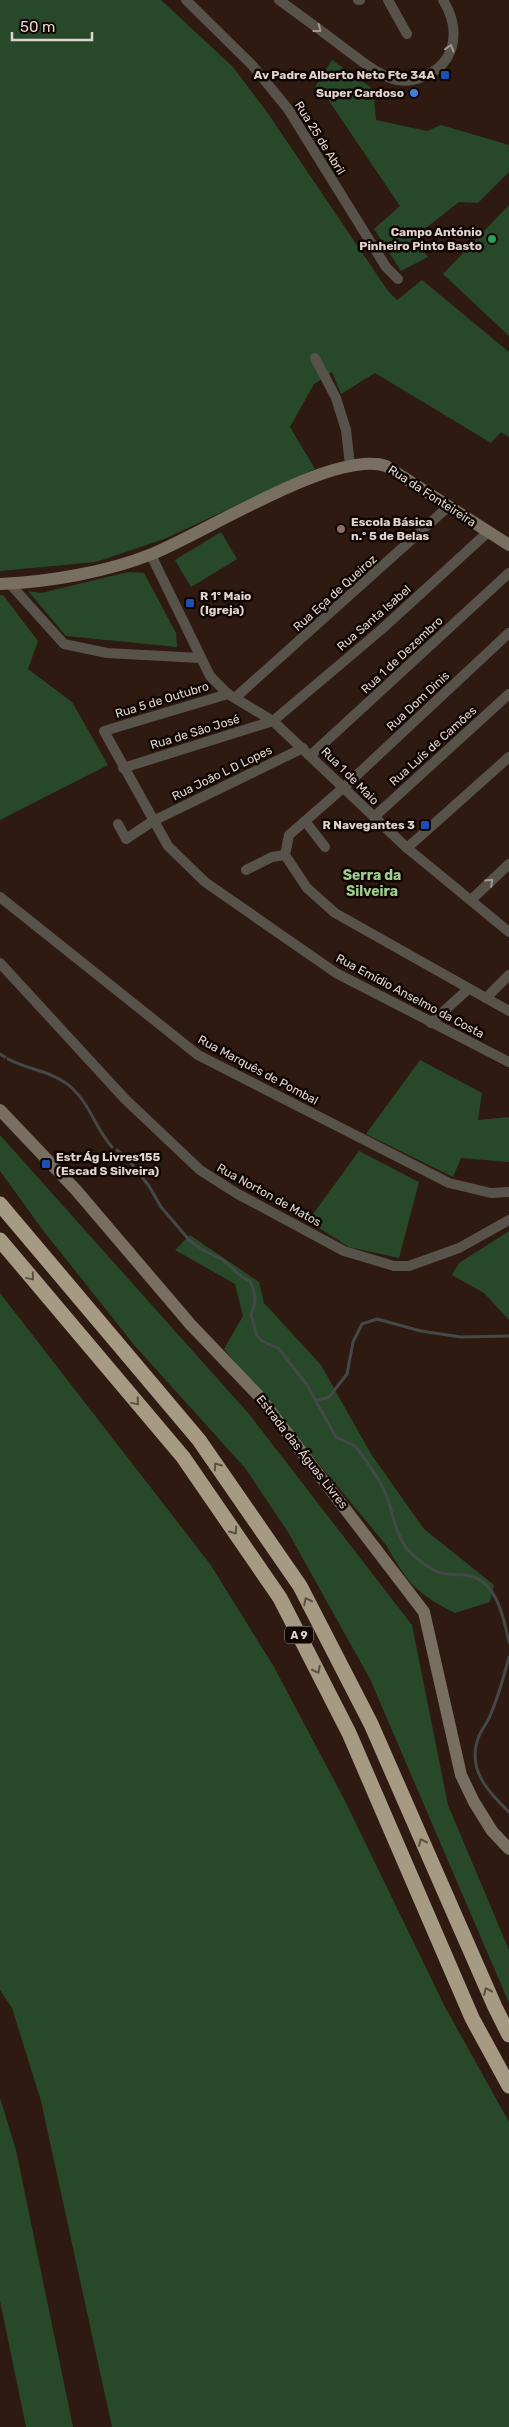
<svg xmlns="http://www.w3.org/2000/svg" width="509" height="2427" font-family="Rubik,sans-serif">
	<style>
		.green { fill: #27492a }
		.lines { fill: none; stroke-linecap: round; stroke-linejoin: round }
		.stream { stroke: #444948; stroke-width: 3 }
		.street { stroke: #58534a; stroke-width: 10 }
		.secondary { stroke: #786f61; stroke-width: 12 }
		.highway { stroke: #a79a83; stroke-width: 15 }
		.oneway { stroke: #a39992 }
		.oneway2 { stroke: #5c5044 }
		.transit-dot { fill: #1a4fb4; stroke: #100704; stroke-width: 2 }
		.shop-dot { fill: #3f7fe0; stroke: #100704; stroke-width: 2 }
		.leisure-dot { fill: #2e9e5b; stroke: #100704; stroke-width: 2 }
		.education-dot { fill: #8d6e63; stroke: #100704; stroke-width: 2 }
		.labels { text-anchor: middle; stroke-width: 5; stroke-linejoin: round; paint-order: stroke }
		.shield { fill: #100704; stroke: #a29691; stroke-width: 1 }
		.shield-label { font-size: 11px; font-weight: bold; fill: #e1d3cd }
		.poi-label { font-size: 12px; font-weight: bold; fill: #e1d3cd; stroke: #100704; text-anchor: end }
		.street-label { font-size: 12px; fill: #e1d3cd; stroke: #100704 }
		.neighbourhood-label { font-size: 14px; font-weight: bold; fill: #9fce8f; stroke: #100704 }
	</style>
	<rect width="100%" height="100%" fill="#2e1a11"/>
	<!-- green -->
	<g class="green">
		<path d="M0,0H161L233,67L267,112L388,291L397,300L422,280L509,352V437L501,432L491,443L375,373L341,394L332,372L314,384L290,427L315,469L164,539L96,562L0,571Z"/>
		<path d="M332,60L373,89L376,120L427,131L441,125L509,145V172L478,203L459,202L422,231L420,246L428,257L401,271L374,229L400,206L321,89L315,87Z"/>
		<path d="M509,205V336L443,274Z"/>
		<path d="M221,532L237,559L191,587L175,560Z"/>
		<path d="M128,572L144,573L176,633L177,647L66,636L28,591L41,593Z"/>
		<path d="M0,595H3L38,641L28,669L72,702L108,765L0,820Z"/>
		<path d="M420,1060L482,1093L478,1120L509,1117V1162L461,1158L453,1177L366,1134Z"/>
		<path d="M0,1135L249,1414L412,1625L448,1805L509,1950V2003L370,1679L288,1532L245,1468L135,1346L42,1229L0,1171Z"/>
		<path d="M359,1151L419,1182L399,1258L349,1247L308,1221Z"/>
		<path d="M509,1231V1320L484,1293L452,1275L459,1263Z"/>
		<path d="M190,1235L259,1282L264,1303L321,1365L371,1454L424,1529L494,1585L490,1602L455,1613C414,1592 409,1584 386,1545L224,1349L243,1316L235,1284L175,1250Z"/>
		<path d="M0,1293L210,1564L274,1667L344,1799L445,2007L509,2122V2427H112L41,2101L12,2008L0,1990Z"/>
		<path d="M0,2098L16,2150L73,2427H26L0,2301Z"/>
	</g>
	<g class="lines">
		<!-- stream -->
		<g class="stream">
			<path d="M0,1054L5,1057"/>
			<path d="M8,1059C28,1070 53,1071 71,1087C90,1104 95,1128 112,1147"/>
			<path d="M117,1150L127,1158L149,1186L161,1207L190,1241L203,1250L223,1260L242,1277L250,1281C256,1295 257,1301 251,1315L257,1336L262,1341L279,1349L307,1385L336,1437L355,1446L359,1451C368,1463 377,1476 384,1490C393,1509 394,1533 408,1550C417,1560 434,1573 447,1574C456,1575 465,1574 474,1577C498,1586 504,1620 509,1642"/>
			<path d="M316,1401L329,1397L347,1374L353,1342L362,1324L377,1319L421,1331L461,1337L509,1336"/>
			<path d="M509,1657C504,1676 498,1698 490,1716C487,1723 482,1729 479,1736C466,1769 487,1790 509,1812"/>
		</g>
		<!-- street -->
		<g class="street">
			<path d="M186,0L252,65L288,109L386,267L398,279"/>
			<path d="M279,0C301,16 323,32 344,48C359,59 375,73 393,79C411,85 437,74 447,58C458,39 454,18 443,0"/>
			<path d="M358,0H360"/>
			<path d="M388,0L407,34"/>
			<path d="M315,358L336,398L346,430L350,465"/>
			<path d="M151,555L210,676L228,694L273,721L407,848L509,932"/>
			<path d="M10,584L64,644L107,653L200,658"/>
			<path d="M509,633L343,788L289,835L285,855L307,888L335,913L509,1011"/>
			<path d="M228,694L104,731L168,846L205,882L336,973L509,1062"/>
			<path d="M236,697L449,506"/>
			<path d="M311,755L509,573"/>
			<path d="M123,768L273,721L382,629L488,532"/>
			<path d="M374,817L509,694"/>
			<path d="M305,821L325,847"/>
			<path d="M118,824L126,839L153,821L303,748"/>
			<path d="M407,848L509,757"/>
			<path d="M246,870L272,857L285,855"/>
			<path d="M0,897L198,1055L449,1183L491,1193L509,1192"/>
			<path d="M471,900L509,864"/>
			<path d="M0,963L125,1099L200,1170L236,1193L344,1251L394,1266H409L459,1248L509,1220"/>
			<path d="M486,998L509,975"/>
			<path d="M431,1023L467,990"/>
		</g>
		<!-- secondary -->
		<g class="secondary">
			<path d="M0,584C49,582 107,572 152,554C205,533 334,449 386,466L509,545"/>
			<path d="M0,1110L76,1190L191,1325L258,1395L424,1612L461,1775L474,1802L492,1831L509,1849"/>
		</g>
		<!-- highway -->
		<g class="highway">
			<path d="M0,1204L199,1440L300,1586L371,1724L495,2007L509,2035"/>
			<path d="M0,1240L183,1457L280,1598L349,1733L472,2018L509,2086"/>
		</g>
	</g>
	<!-- one-way arrows -->
	<defs><path id="oneway-chevron" d="M-2-3.5L2.5 0L-2 3.5" fill="none" stroke-width="1.6" stroke-linecap="round" stroke-linejoin="round" transform="scale(1.25)"/></defs>
	<g class="oneway">
		<use href="#oneway-chevron" transform="translate(318 29) rotate(37)"/>
		<use href="#oneway-chevron" transform="translate(450 48) rotate(-73)"/>
		<use href="#oneway-chevron" transform="translate(490 882) rotate(-43)"/>
	</g>
	<g class="oneway2">
		<use href="#oneway-chevron" transform="translate(31 1277) rotate(50)"/>
		<use href="#oneway-chevron" transform="translate(136 1402) rotate(50)"/>
		<use href="#oneway-chevron" transform="translate(217 1466) rotate(-125)"/>
		<use href="#oneway-chevron" transform="translate(234 1531) rotate(55)"/>
		<use href="#oneway-chevron" transform="translate(307 1601) rotate(-117)"/>
		<use href="#oneway-chevron" transform="translate(317 1670) rotate(63)"/>
		<use href="#oneway-chevron" transform="translate(422 1842) rotate(-114)"/>
		<use href="#oneway-chevron" transform="translate(487 1991) rotate(-114)"/>
	</g>
	<!-- markers -->
	<g class="transit-dot">
		<rect x="440" y="70" width="10" height="10" rx="2.5"/>
		<rect x="185" y="598" width="10" height="10" rx="2.5"/>
		<rect x="420" y="820" width="10" height="10" rx="2.5"/>
		<rect x="41" y="1159" width="10" height="10" rx="2.5"/>
	</g>
	<circle class="shop-dot" cx="414" cy="93" r="5"/>
	<circle class="leisure-dot" cx="492" cy="239" r="5"/>
	<circle class="education-dot" cx="341" cy="529" r="5"/>
	<g class="labels">
		<!-- shield labels -->
		<rect class="shield" x="285" y="1626.5" width="28" height="17" rx="4"/>
		<g class="shield-label">
			<text x="299" y="1639">A 9</text>
		</g>
		<!-- poi labels -->
		<g class="poi-label">
			<text x="435" y="79">Av Padre Alberto Neto Fte 34A</text>
			<text x="404" y="97">Super Cardoso</text>
			<text x="482" y="236">Campo António<tspan x="482" dy="14">Pinheiro Pinto Basto</tspan></text>
			<text x="351" y="526" text-anchor="start">Escola Básica<tspan x="351" dy="14">n.º 5 de Belas</tspan></text>
			<text x="200" y="600" text-anchor="start">R 1º Maio<tspan x="200" dy="14">(Igreja)</tspan></text>
			<text x="415" y="829">R Navegantes 3</text>
			<text x="56" y="1161" text-anchor="start">Estr Ág Livres155<tspan x="56" dy="14">(Escad S Silveira)</tspan></text>
		</g>
		<!-- street labels -->
		<g class="street-label">
			<text transform="translate(320 138) rotate(58)" y="4">Rua 25 de Abril</text>
			<text transform="translate(432 496) rotate(33)" y="4">Rua da Fonteireira</text>
			<text transform="translate(335 593) rotate(-42)" y="4">Rua Eça de Queiroz</text>
			<text transform="translate(374 618) rotate(-41)" y="4">Rua Santa Isabel</text>
			<text transform="translate(402 655) rotate(-43)" y="4">Rua 1 de Dezembro</text>
			<text transform="translate(162 700) rotate(-17)" y="4">Rua 5 de Outubro</text>
			<text transform="translate(418 701) rotate(-43)" y="4">Rua Dom Dinis</text>
			<text transform="translate(195 732) rotate(-17)" y="4">Rua de São José</text>
			<text transform="translate(433 746) rotate(-42)" y="4">Rua Luís de Camões</text>
			<text transform="translate(222 773) rotate(-26)" y="4">Rua João L D Lopes</text>
			<text transform="translate(350 776) rotate(45)" y="4">Rua 1 de Maio</text>
			<text transform="translate(410 996) rotate(28)" y="4">Rua Emídio Anselmo da Costa</text>
			<text transform="translate(258 1070) rotate(28)" y="4">Rua Marquês de Pombal</text>
			<text transform="translate(269 1195) rotate(29)" y="4">Rua Norton de Matos</text>
			<text transform="translate(302 1452) rotate(52)" y="4">Estrada das Águas Livres</text>
		</g>
		<!-- neighbourhood labels -->
		<g class="neighbourhood-label">
			<text x="372" y="880">Serra da<tspan x="372" dy="16">Silveira</tspan></text>
		</g>
	</g>
	<!-- scale -->
	<path d="M12 32v8h80v-8" fill="none" stroke="#e1d3cd" stroke-width="2.5"/>
	<text x="20" y="32" font-size="15" fill="#e1d3cd" stroke="#100704" stroke-width="4" paint-order="stroke">50 m</text>
</svg>
